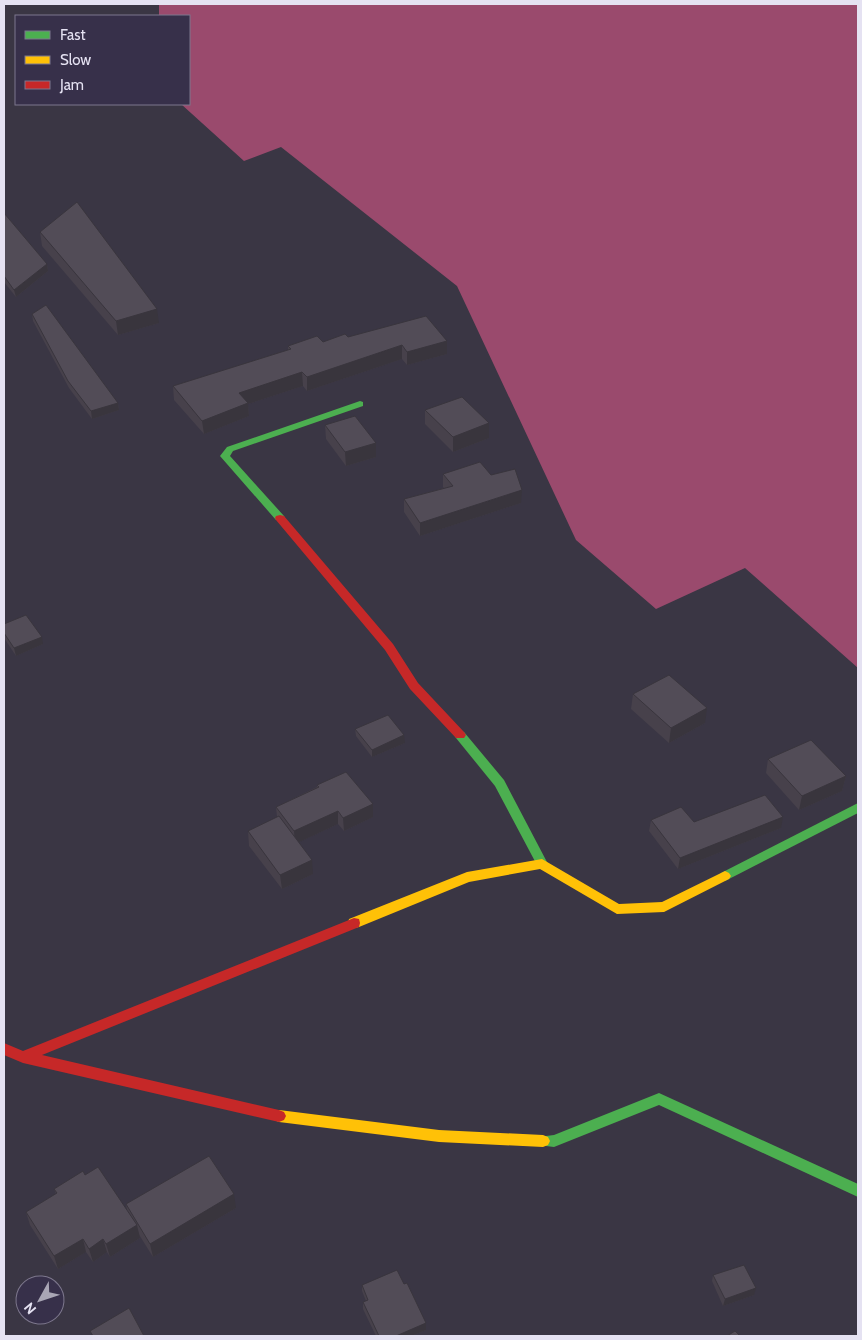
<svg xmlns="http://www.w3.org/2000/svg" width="862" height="1340" font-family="Cabin,sans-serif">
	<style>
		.forest { fill: #9a4a6d }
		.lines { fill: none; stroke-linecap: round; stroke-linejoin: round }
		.fast { fill: #4caf50; fill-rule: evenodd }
		.slow { fill: #ffc107; fill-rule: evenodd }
		.jam { fill: #c62828; fill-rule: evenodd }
		.wall { fill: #47414b }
		.shaded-wall { fill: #39353d }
		.building { fill: #524c57; stroke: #39353d }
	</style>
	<rect width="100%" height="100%" fill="#3a3644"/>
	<!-- forest -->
	<path class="forest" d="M159,4H858V668L745,568L656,609L576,540L457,286L281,147L244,161L181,104H189V16H159Z"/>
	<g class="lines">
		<!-- fast -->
		<g class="fast">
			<path d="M360,401L363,402V406L233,451L230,456L284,516L285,518L284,520H276L220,456L227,447Z"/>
			<path d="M460,731L464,732L504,780L548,864L546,867L542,869L538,867L495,786L456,738L454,735L456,732Z"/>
			<path d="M858,803V813L729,879L725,881L721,879L719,876L721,873Z"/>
			<path d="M659,1093L858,1184V1197L659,1105L554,1147L538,1145L536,1141L538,1137L554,1135Z"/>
		</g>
		<!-- slow -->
		<g class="slow">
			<path d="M542,859L619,904L662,902L721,873L725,871L729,873L731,876L729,879L664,912L617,914L540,869L469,882L359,927L354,928L349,927L348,923L349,919L467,872Z"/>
			<path d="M279,1110L439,1130L543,1135L548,1137L550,1141L548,1145L543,1147L439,1142L279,1122L274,1120L272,1116L274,1112Z"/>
		</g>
		<!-- jam -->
		<g class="jam">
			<path d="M280,515L284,516L393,644L418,683L464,732L466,735L464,738H456L410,689L385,650L276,520L275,518L276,516Z"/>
			<path d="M354,918L359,919L360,923L359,927L42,1055L279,1110L284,1112L286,1116L284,1120L279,1122L23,1063L4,1055V1043L23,1051Z"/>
		</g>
	</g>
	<!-- wall -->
	<g class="wall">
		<path d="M4,213L47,264L48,271L16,297L4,282Z"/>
		<path d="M40,232L159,323L118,335L42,246Z"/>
		<path d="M32,314L118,403L119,410L92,419L69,388L33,321Z"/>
		<path d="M348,337L447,341V354L407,365L402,359L307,391L303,386L248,404L249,416L204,434L174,400L173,386L288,350V346L323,342Z"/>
		<path d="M425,410L489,438L453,452L425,424Z"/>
		<path d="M325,425L376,443V457L346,466L326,439Z"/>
		<path d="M443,474L491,475L521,503L420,536L404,512V499L444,488L443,487Z"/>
		<path d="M4,624L43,644L16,656L4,638Z"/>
		<path d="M633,694L705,723L669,743L631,709Z"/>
		<path d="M355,729L405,743L372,757L356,736Z"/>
		<path d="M768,759L846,776L842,791L799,810L766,773Z"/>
		<path d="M317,785L373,817L344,831L338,824L299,842L313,874L282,889L249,846L248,831L277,817L276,807L317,787Z"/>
		<path d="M651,820L694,822L781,828L678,869L649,831Z"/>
		<path d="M85,1175L127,1211L126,1204L236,1208L153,1257L138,1233L140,1238L110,1257L107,1252L93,1262L86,1252L58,1269L30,1225L26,1212L56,1194L54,1189Z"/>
		<path d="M713,1275L754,1295L723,1306L712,1281Z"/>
		<path d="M362,1285L426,1330L411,1336H376L363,1309V1302L366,1301L362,1291Z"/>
	</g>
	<!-- shaded-wall -->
	<g class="shaded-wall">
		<path d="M47,264L48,271L16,297L14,290Z"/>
		<path d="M157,309L159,323L118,335L116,321Z"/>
		<path d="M447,341V354L407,365V352Z"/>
		<path d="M402,345V359L307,391V377Z"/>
		<path d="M302,372L303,386L248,404L249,416L204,434L202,421L239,393Z"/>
		<path d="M118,403L119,410L92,419L91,411Z"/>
		<path d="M489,423V438L453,452V437Z"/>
		<path d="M376,443V457L346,466L345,452Z"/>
		<path d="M522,490L521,503L420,536V523Z"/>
		<path d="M42,637L43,644L16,656L14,648Z"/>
		<path d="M707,708L705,723L669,743L671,728Z"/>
		<path d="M404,735L405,743L372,757V750Z"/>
		<path d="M846,776L842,791L799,810L802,796Z"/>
		<path d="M373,804V817L344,831L343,818Z"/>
		<path d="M338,811V824L295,844L294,831Z"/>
		<path d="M783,817L781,828L678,869L680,858Z"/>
		<path d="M312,860L313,874L282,889L280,875Z"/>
		<path d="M234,1194L236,1208L153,1257L150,1244Z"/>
		<path d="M137,1225L140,1238L110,1257L106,1244Z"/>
		<path d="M83,1239L86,1252L58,1269L54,1256Z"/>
		<path d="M103,1239L107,1252L93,1262L89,1249Z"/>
		<path d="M756,1288L754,1295L723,1306L725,1299Z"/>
		<path d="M426,1323V1330L411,1336H396Z"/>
	</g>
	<!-- building -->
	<g class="building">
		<path d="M77,202L157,309L116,321L40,232Z"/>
		<path d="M4,213L47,264L14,290L4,276Z"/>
		<path d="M46,305L118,403L91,411L68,381L32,314Z"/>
		<path d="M426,316L447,341L407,352L402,345L307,377L302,372L239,393L248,403L202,421L173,386L291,349L288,346L317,336L323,342L345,334L348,337Z"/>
		<path d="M462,397L489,423L453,437L425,410Z"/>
		<path d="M355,416L376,443L345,452L325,425Z"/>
		<path d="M480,462L491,475L515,469L522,490L420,523L404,499L453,486L443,474Z"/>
		<path d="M26,615L42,637L14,648L4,633V624Z"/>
		<path d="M669,675L707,708L671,728L633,694Z"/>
		<path d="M388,715L404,735L372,750L355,729Z"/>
		<path d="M811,740L846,776L802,796L768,759Z"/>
		<path d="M346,772L373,804L343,818L338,811L294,831L276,807L319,787L317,785Z"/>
		<path d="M765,795L783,817L680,858L651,820L681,807L694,822Z"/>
		<path d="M279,816L312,860L280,875L248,831Z"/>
		<path d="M209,1156L234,1194L150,1244L126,1204Z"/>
		<path d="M98,1167L137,1225L106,1244L103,1239L89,1249L83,1239L54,1256L26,1212L57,1193L54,1189L83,1171L85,1175Z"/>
		<path d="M744,1265L756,1288L725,1299L713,1275Z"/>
		<path d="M397,1270L404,1284L407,1283L426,1323L396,1336H379L363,1302L368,1300L362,1285Z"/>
		<path d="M129,1308L144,1336H93L90,1331Z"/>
		<path d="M735,1331L740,1336H727Z"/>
	</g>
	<!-- border -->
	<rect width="862" height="1340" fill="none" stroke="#e5e2f2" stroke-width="10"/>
	<!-- legend -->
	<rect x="15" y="15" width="175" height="90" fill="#37304a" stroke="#7d778d"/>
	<rect x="25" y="31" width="25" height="8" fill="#4caf50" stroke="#7d778d"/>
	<text x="60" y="40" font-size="15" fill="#e5e2f2">Fast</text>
	<rect x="25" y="56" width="25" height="8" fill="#ffc107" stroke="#7d778d"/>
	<text x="60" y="65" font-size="15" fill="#e5e2f2">Slow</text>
	<rect x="25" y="81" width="25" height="8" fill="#c62828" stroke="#7d778d"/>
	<text x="60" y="90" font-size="15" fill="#e5e2f2">Jam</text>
	<!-- north arrow -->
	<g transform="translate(40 1300) rotate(230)"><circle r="24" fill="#37304a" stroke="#7d778d"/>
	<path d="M0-4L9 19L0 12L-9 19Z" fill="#a9a6b5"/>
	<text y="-8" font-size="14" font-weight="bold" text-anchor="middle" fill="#e5e2f2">N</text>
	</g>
</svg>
